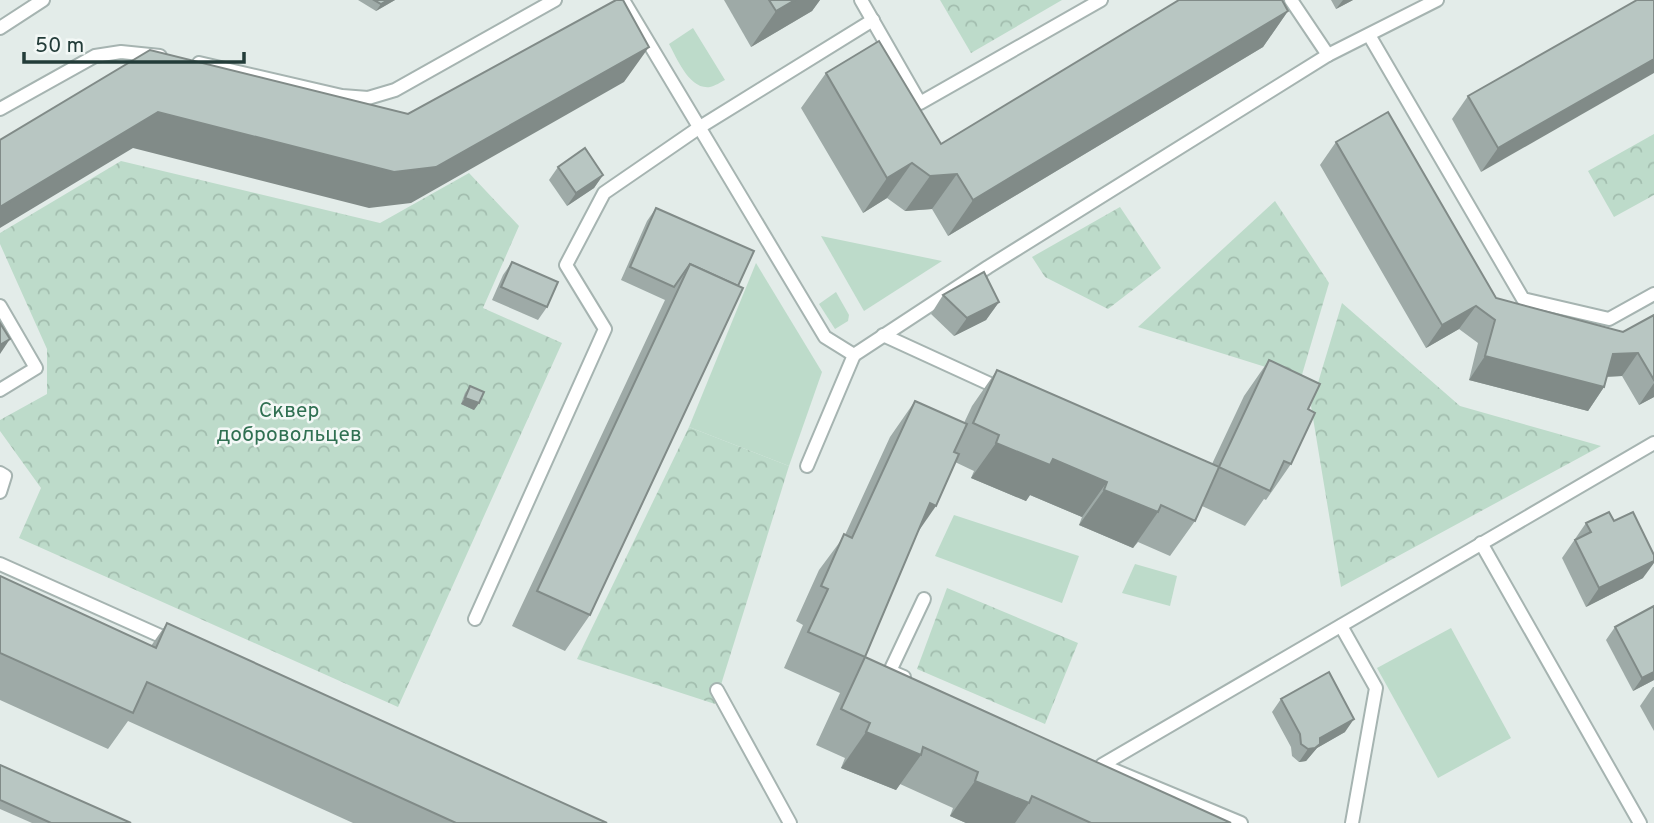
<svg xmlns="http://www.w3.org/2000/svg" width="1654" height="823" font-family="Overpass,sans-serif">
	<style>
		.grass { fill: #bddbca }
		.forest { fill: url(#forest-crowns) }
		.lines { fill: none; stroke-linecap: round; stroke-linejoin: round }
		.lane-casing { stroke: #a6b4b1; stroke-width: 16 }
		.lane { stroke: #fff; stroke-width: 12 }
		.wall { fill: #9eaaa7 }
		.shaded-wall { fill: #818b88 }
		.building { fill: #b8c6c2; stroke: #818b88; stroke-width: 2 }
		.labels { text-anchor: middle; stroke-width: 5; stroke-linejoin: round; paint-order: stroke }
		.park-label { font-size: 21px; fill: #307052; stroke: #f3f8f6 }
	</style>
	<defs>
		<pattern id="forest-crowns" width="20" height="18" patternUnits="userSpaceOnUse" patternTransform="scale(1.75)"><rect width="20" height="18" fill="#bddbca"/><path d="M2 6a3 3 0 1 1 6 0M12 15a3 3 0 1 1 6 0" fill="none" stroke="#a2bdae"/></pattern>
	</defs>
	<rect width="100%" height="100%" fill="#e3ece9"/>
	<!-- grass -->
	<g class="grass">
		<path d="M693,28L725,80C721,82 715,86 710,87C689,90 677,58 669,44Z"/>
		<path d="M821,236L942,261L864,311Z"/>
		<path d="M756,263L822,372L789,466L689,427Z"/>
		<path d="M836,292L849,315L848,321L835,329L819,304Z"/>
		<path d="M954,515L1079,556L1062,603L935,556Z"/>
		<path d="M1135,564L1177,576L1170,606L1122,593Z"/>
		<path d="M1451,628L1511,738L1438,778L1377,668Z"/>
	</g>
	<!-- forest -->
	<g class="forest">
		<path d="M940,0H1062L971,53Z"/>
		<path d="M1654,134V195L1614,217L1588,171Z"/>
		<path d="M121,161L380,223L469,173L519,226L483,308L562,343L398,707L19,538L41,488L0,431V420L47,394V349L0,244V233Z"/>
		<path d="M1275,201L1329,283L1301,378L1138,327Z"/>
		<path d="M1120,207L1161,268L1108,309L1045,277L1032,257Z"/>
		<path d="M1342,303L1460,406L1601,446L1341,587L1311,406Z"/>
		<path d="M689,427L789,466L715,704L577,659Z"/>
		<path d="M947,588L1078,643L1045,724L917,669Z"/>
	</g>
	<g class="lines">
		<!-- lane casing -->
		<g class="lane-casing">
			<g id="lane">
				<path d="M623,0L825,337L854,355L988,267L1328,55L1437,0"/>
				<path d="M861,0L920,103L1101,0"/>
				<path d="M1291,0L1328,55"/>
				<path d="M0,28L43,0"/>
				<path d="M1369,35L1523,299L1609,319L1654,294"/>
				<path d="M199,63L342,96L368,98L395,90L555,0"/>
				<path d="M0,109L95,56L121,52L160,56"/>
				<path d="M0,306L36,368L0,390"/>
				<path d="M883,335L1003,390"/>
				<path d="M807,466L854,355"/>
				<path d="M0,473L5,476L0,492"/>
				<path d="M1481,543L1640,823"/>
				<path d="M0,564L174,642"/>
				<path d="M475,619L605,329L566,265L604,193L700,127L873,20"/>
				<path d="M1341,626L1376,688L1352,823"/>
				<path d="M904,677L890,671L924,599"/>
				<path d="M717,690L790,823"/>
				<path d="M1102,765L1654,443"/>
				<path d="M1109,768L1241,823"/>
			</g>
		</g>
		<!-- lane -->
		<use href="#lane" class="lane"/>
	</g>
	<!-- wall -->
	<g class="wall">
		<path d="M358,0H395L376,11Z"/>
		<path d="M724,0H820L812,11L751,47Z"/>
		<path d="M1331,0H1353L1336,9Z"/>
		<path d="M1637,0L1481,172L1452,119L1468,96Z"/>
		<path d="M1288,11L1263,47L948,236L932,209L905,211L887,198L863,213L801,108L826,73L941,144Z"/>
		<path d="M1336,142L1496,298L1623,332L1654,315V397L1639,405L1622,376L1607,377L1604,387L1588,411L1469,380L1478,343L1459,329L1426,348L1320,165Z"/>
		<path d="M558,167L603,175L594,188L567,206L549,180Z"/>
		<path d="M656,208L754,251L590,615L565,651L512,626L665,300L621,280L647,221Z"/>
		<path d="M512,262L547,307L538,320L492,300L503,275Z"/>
		<path d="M943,295L999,302L986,320L954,336L931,314Z"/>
		<path d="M1269,360L1308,409L1291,464L1266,500L1264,499L1245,526L1202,506L1195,521L1170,556L1138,542L1133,548L1079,525L1082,517L1030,495L1026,501L971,478L974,471L955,462L918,531L865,657L1231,823H966L950,816L953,808L900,784L896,790L841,768L845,758L816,745L840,693L784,668L803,625L796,621L819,570L845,535L890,437L915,401L964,423L972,406L997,370L1212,464L1244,396Z"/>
		<path d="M470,386L479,403L474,410L461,404L465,393Z"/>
		<path d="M1614,521L1643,578L1586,607L1562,558L1586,523Z"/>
		<path d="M0,576L151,646L167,623L607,823H353L128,721L108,749L0,700Z"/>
		<path d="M1615,627L1654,680L1633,691L1606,640Z"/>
		<path d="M1653,687H1654V731L1640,706Z"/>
		<path d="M1281,699L1345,732L1317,748L1306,761L1299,762L1292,756L1291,747L1272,712Z"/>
		<path d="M0,765L131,823H32L0,809Z"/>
	</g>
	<!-- shaded-wall -->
	<g class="shaded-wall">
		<path d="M388,0H395L376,11L381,4Z"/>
		<path d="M795,0H820L812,11L751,47L776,11Z"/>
		<path d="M1343,0H1353L1336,9Z"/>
		<path d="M1288,11L1263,47L948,236L973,200Z"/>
		<path d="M649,47L624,82L411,203L369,208L133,148L0,228V207L158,112L394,172Z"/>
		<path d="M1654,59V73L1481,172L1498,148Z"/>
		<path d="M912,163L887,198L863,213L887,178Z"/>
		<path d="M957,174L932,209L905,211L930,176Z"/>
		<path d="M603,175L594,188L567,206L576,193Z"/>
		<path d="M999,302L986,320L954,336L967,318Z"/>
		<path d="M1476,306L1459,329L1426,348L1442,325Z"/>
		<path d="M10,339L0,354V345Z"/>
		<path d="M1638,353L1622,376L1596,377L1613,354Z"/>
		<path d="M1485,356L1604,387L1588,411L1469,380Z"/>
		<path d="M1654,383V397L1639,405Z"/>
		<path d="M465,398L479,403L474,410L461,404Z"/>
		<path d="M996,443L1053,459L1107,482L1082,517L1030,495L1026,501L971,478Z"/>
		<path d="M1104,490L1158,512L1133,548L1079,525Z"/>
		<path d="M930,503L936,506L911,542Z"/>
		<path d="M1654,561V563L1643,578L1586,607L1599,588Z"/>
		<path d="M1654,672V680L1633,691L1642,678Z"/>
		<path d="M1354,719L1345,732L1317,748L1306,761L1299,762L1308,749L1320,738Z"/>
		<path d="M866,732L921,755L896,790L841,768Z"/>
		<path d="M975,781L1029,803L1015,823H966L950,816Z"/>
	</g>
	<!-- building -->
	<g class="building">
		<path d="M374,0H388L381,4Z"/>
		<path d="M616,0H623L649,47L436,167L394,172L158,112L0,207V140L150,50L408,114Z"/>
		<path d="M769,0H795L776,11Z"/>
		<path d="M1179,0H1282L1288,11L973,200L957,174L930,176L912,163L887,178L826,73L879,41L941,144Z"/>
		<path d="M1637,0H1654V59L1498,148L1468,96Z"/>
		<path d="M1388,112L1496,298L1623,332L1654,315V380L1638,353L1613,354L1604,387L1485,356L1495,320L1476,306L1442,325L1336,142Z"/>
		<path d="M585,148L603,175L576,193L558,167Z"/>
		<path d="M656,208L754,251L738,286L690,264L674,287L630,267Z"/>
		<path d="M512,262L558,282L547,307L501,287Z"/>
		<path d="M690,264L743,288L590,615L537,591Z"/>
		<path d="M984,272L999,302L967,318L943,295Z"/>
		<path d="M0,323L10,339L0,345Z"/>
		<path d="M1269,360L1320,384L1308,409L1315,413L1291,464L1284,461L1270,491L1219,467L1195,521L1161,505L1158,512L1104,490L1107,482L1053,459L1050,465L996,443L999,435L973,423L997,370L1219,467Z"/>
		<path d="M470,386L484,392L479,403L465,398Z"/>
		<path d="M915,401L967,424L954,452L959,454L936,506L930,503L865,657L808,632L828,589L821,586L844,534L852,538Z"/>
		<path d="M1609,512L1614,521L1633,512L1654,555V561L1599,588L1575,540L1591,532L1586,523Z"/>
		<path d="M0,576L156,648L167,623L607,823H456L147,682L133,713L0,653Z"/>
		<path d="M1654,606V672L1642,678L1615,627Z"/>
		<path d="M865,657L1231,823H1091L1032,796L1029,803L975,781L978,772L923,747L921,755L866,732L870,723L841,709Z"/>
		<path d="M1329,672L1354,719L1320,738V744L1315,748L1308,749L1301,744L1300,734L1281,699Z"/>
		<path d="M0,765L131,823H51L0,800Z"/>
	</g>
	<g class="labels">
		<!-- park labels -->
		<g class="park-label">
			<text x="289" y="417">Сквер<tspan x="289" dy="24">добровольцев</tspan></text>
		</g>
	</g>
	<!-- scale -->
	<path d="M24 52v10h220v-10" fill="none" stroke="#233c39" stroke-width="3.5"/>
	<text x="35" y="52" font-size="21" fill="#233c39" stroke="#f3f8f6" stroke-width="5" paint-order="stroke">50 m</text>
</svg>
